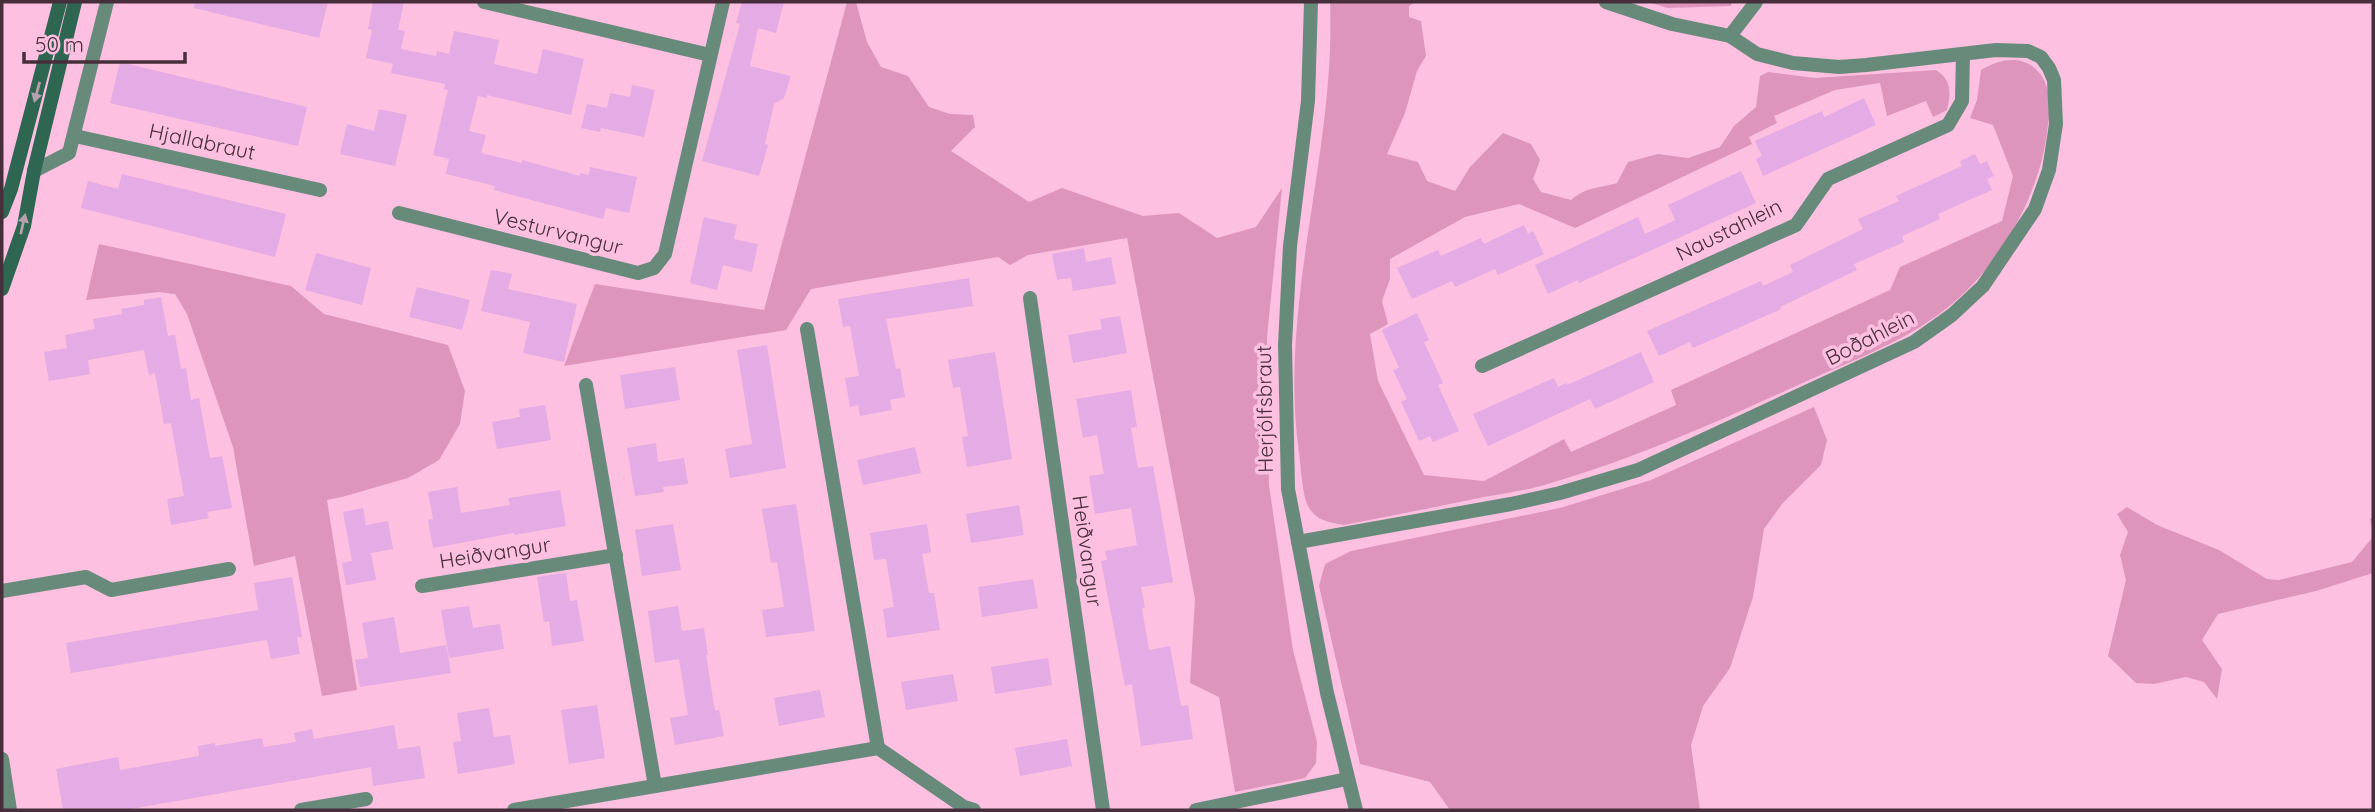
<svg xmlns="http://www.w3.org/2000/svg" width="2375" height="812" font-family="Quicksand,sans-serif">
	<style>
		.green { fill: #de95bc }
		.building { fill: #e4abe4 }
		.lines { fill: none; stroke-linecap: round; stroke-linejoin: round }
		.minor { stroke: #678a7b; stroke-width: 14 }
		.tertiary { stroke: #678a7b; stroke-width: 14 }
		.secondary { stroke: #2e6651; stroke-width: 14 }
		.oneway { fill: #b5a0ae }
		.labels { text-anchor: middle; stroke-width: 7; stroke-linejoin: round; paint-order: stroke }
		.street-label { font-size: 21px; fill: #462e3b; stroke: #fdc0e0 }
	</style>
	<rect width="100%" height="100%" fill="#fdc0e0"/>
	<!-- green -->
	<g class="green">
		<path d="M847,2H856L867,42L881,67L908,76L929,107L950,114L973,115L975,127L951,151L1029,202L1062,188L1143,216L1179,213L1217,238L1256,227L1282,188L1267,337L1269,485L1293,650L1317,742L1316,763L1305,778L1235,792L1219,697L1190,683L1195,599L1127,238L1028,255L1010,265L998,257L811,289L786,330L564,366L595,284L764,310Z"/>
		<path d="M1330,2H1416L1409,6V17L1421,21L1426,56L1417,71L1405,113L1387,154L1418,162L1427,181L1455,191L1470,167L1503,133L1531,144L1540,160L1533,179L1541,192L1571,200C1588,186 1597,189 1617,183L1628,162L1658,154L1688,158L1720,147L1734,126L1756,107L1760,76L1768,72L1815,78L1936,70C1952,80 1951,94 1947,110L1933,117L1926,101L1887,116L1880,83L1835,90L1774,116L1777,123L1749,137L1752,144L1575,228L1519,204L1465,217L1390,259V279L1382,301L1388,324L1370,334L1378,381L1424,475L1484,481L1564,439L1571,452L1676,405L1671,390L1890,290L1900,267L2002,221L2013,176L1993,125L1970,118L1977,100L1981,70C2016,48 2048,63 2050,105C2050,114 2048,123 2047,132C2040,194 2000,264 1952,304C1909,340 1856,359 1807,381C1724,419 1640,457 1551,483C1530,490 1506,493 1484,497C1437,507 1390,516 1344,525C1329,522 1316,521 1308,506C1302,494 1301,467 1299,453C1278,302 1336,153 1330,2Z"/>
		<path d="M1649,2H1731V6L1667,8Z"/>
		<path d="M99,244L291,286L324,314L448,345L465,391L460,424L439,460L408,478L342,497L327,500L357,690L322,696L295,556L254,566L233,447L187,314L175,294L159,292L86,300Z"/>
		<path d="M1814,407L1827,440L1821,465L1782,504L1764,529L1753,597L1730,668L1703,706L1691,745L1700,810H1450L1430,782L1360,764L1319,586L1325,564L1351,551L1560,508L1651,480Z"/>
		<path d="M2127,507L2157,525L2219,550L2267,579L2279,580L2352,562L2372,538L2373,533L2370,519L2373,517V573L2316,591L2218,614L2202,640L2222,669L2217,699L2204,682L2186,677L2154,684L2136,683L2108,656L2126,580L2120,555L2128,532L2117,514Z"/>
	</g>
	<!-- building -->
	<g class="building">
		<path d="M194,2H328L319,38L194,8Z"/>
		<path d="M373,2H404L398,30L405,31L401,49L436,56L437,51L449,54L454,31L499,40L494,64L537,74L543,49L584,59L571,115L487,95V98L478,96L469,131L486,135L481,153L522,163V160L580,176V173L589,175L590,167L637,177L629,213L606,208L603,219L494,190L495,186L446,174L449,159L433,155L448,90L444,89L445,84L391,73L393,64L366,58L372,30L368,29Z"/>
		<path d="M742,2H784L776,33L758,28L750,66L791,76L784,98L774,104L765,144L768,145L759,176L702,161L740,24L736,23Z"/>
		<path d="M120,62L307,107L298,146L110,103Z"/>
		<path d="M632,85L655,90L644,137L601,128L600,132L581,128L587,104L607,108L610,93L630,97Z"/>
		<path d="M1864,98L1876,125L1763,176L1756,159L1762,156L1755,141L1822,111L1824,117Z"/>
		<path d="M379,109L407,115L395,166L340,154L347,124L374,131Z"/>
		<path d="M1975,154L1980,164L1987,161L1994,176L1987,179L1992,190L1938,214L1940,219L1902,236L1904,242L1854,264L1857,270L1780,307L1781,309L1693,348L1690,342L1659,356L1647,331L1761,281L1763,286L1793,272L1790,265L1863,229L1858,219L1899,201L1896,196L1962,166L1960,161Z"/>
		<path d="M1741,171L1756,203L1579,283L1578,280L1548,294L1535,265L1638,217L1645,234L1675,220L1668,205Z"/>
		<path d="M122,174L286,214L275,257L81,208L88,181L118,189Z"/>
		<path d="M704,217L737,225L734,239L758,244L752,272L723,265L717,290L690,283Z"/>
		<path d="M1524,225L1528,234L1533,231L1544,254L1498,275L1495,269L1455,287L1452,281L1412,299L1397,268L1438,250L1441,256L1481,238L1484,244Z"/>
		<path d="M1084,248L1086,262L1111,257L1116,284L1073,291L1071,278L1057,280L1052,254Z"/>
		<path d="M316,253L371,268L362,305L305,290Z"/>
		<path d="M491,270L512,274L508,289L577,304L564,362L523,353L530,322L481,311Z"/>
		<path d="M969,278L973,306L886,319L896,369L900,368L905,397L890,400L892,410L860,416L858,405L850,407L845,378L859,376L850,326L843,327L838,299Z"/>
		<path d="M417,287L470,300L462,330L409,317Z"/>
		<path d="M161,297L168,336L175,335L181,369L186,368L191,400L199,398L210,458L222,456L232,508L207,512L209,518L171,525L167,499L184,496L171,423L164,424L155,373L149,375L144,350L88,360L90,374L49,381L44,352L67,348L65,335L95,329L93,319L122,314L121,309L144,305V300Z"/>
		<path d="M1417,313L1429,340L1424,342L1443,383L1438,385L1459,431L1433,442L1430,436L1419,441L1401,402L1407,399L1393,370L1399,368L1382,330Z"/>
		<path d="M1120,316L1127,353L1073,363L1068,335L1102,329L1100,319Z"/>
		<path d="M767,345L786,468L730,478L725,449L752,444L737,350Z"/>
		<path d="M995,352L1012,459L967,467L962,437L968,436L960,387L953,388L948,360Z"/>
		<path d="M1641,352L1654,382L1595,409L1590,399L1488,446L1473,414L1554,378L1558,387L1566,383L1567,385Z"/>
		<path d="M675,367L680,400L625,409L620,375Z"/>
		<path d="M1131,390L1137,427L1131,428L1138,468L1153,466L1173,582L1141,587L1145,608H1142L1149,650L1170,646L1181,706L1188,705L1193,739L1141,746L1132,684L1125,686L1101,561L1107,560L1105,551L1137,545L1131,508L1095,514L1089,476L1104,474L1097,435L1083,438L1076,399Z"/>
		<path d="M545,405L551,440L497,449L492,422L520,417L519,409Z"/>
		<path d="M656,443L658,462L684,458L688,484L663,487L664,492L635,496L627,448Z"/>
		<path d="M915,447L921,473L863,485L857,460Z"/>
		<path d="M457,487L461,513L510,505L508,498L560,490L566,526L514,535V533L433,548L428,520L433,519L428,492Z"/>
		<path d="M796,504L815,631L766,637L762,610L784,607L777,562L771,563L762,509Z"/>
		<path d="M1019,505L1024,535L971,543L966,514Z"/>
		<path d="M363,508L366,525L388,521L393,549L371,553L376,580L346,585L342,563L352,561L343,512Z"/>
		<path d="M673,524L681,570L642,576L635,530Z"/>
		<path d="M927,524L931,552L922,554L929,593H934L940,630L887,638L883,609L894,607L886,559L874,560L870,533Z"/>
		<path d="M566,573L570,601L577,600L584,641L552,646L549,621L544,622L537,577Z"/>
		<path d="M292,577L302,637H297L300,654L271,659L267,640L71,673L66,643L258,610L254,583Z"/>
		<path d="M1033,579L1038,608L982,617L978,587Z"/>
		<path d="M469,606L473,628L500,624L504,649L449,658L441,610Z"/>
		<path d="M678,606L682,631L704,628L708,655H706L715,711L719,710L724,736L675,745L670,718L688,715L679,659L655,663L648,611Z"/>
		<path d="M394,617L400,653L446,645L451,673L360,687L355,660L368,658L362,623Z"/>
		<path d="M1048,658L1052,685L995,694L991,667Z"/>
		<path d="M953,674L958,701L906,710L901,682Z"/>
		<path d="M820,690L825,717L779,726L774,698Z"/>
		<path d="M597,705L605,758L569,764L561,710Z"/>
		<path d="M489,708L494,737L510,735L515,764L458,774L453,742L461,741L457,713Z"/>
		<path d="M394,725L398,749L420,746L425,778L373,786L371,767L125,810H63L56,769L118,757L120,770L199,756L198,746L215,743V746L262,738L264,747L296,742L294,733L312,729L314,739Z"/>
		<path d="M1067,739L1072,766L1020,776L1015,748Z"/>
	</g>
	<g class="lines">
		<!-- minor -->
		<g class="minor">
			<path d="M484,2L710,55"/>
			<path d="M1730,36L1756,2"/>
			<path d="M75,136L320,190"/>
			<path d="M34,171L69,153L107,2"/>
			<path d="M399,213L638,273L654,268L665,254L723,2"/>
			<path d="M1030,298L1103,810"/>
			<path d="M807,329L878,748"/>
			<path d="M1482,366L1796,225L1828,179L1948,125L1962,101L1963,54"/>
			<path d="M586,385L655,786L878,748L964,807L974,810"/>
			<path d="M1298,542L1511,504L1560,493L1638,470L1914,342L1952,315L1983,286L2035,209L2049,170L2056,124L2054,80L2049,68L2041,57L2028,51L1996,50L1866,65L1839,67L1793,63L1757,54L1730,36L1672,24L1606,2"/>
			<path d="M422,586L616,555"/>
			<path d="M2,591L86,577L111,590L229,569"/>
			<path d="M2,759L10,810"/>
			<path d="M301,810L366,799"/>
			<path d="M514,810L655,786"/>
			<path d="M1196,810L1347,779"/>
		</g>
		<!-- tertiary -->
		<path class="tertiary" d="M1311,2L1308,101L1290,246L1285,345L1288,489L1327,693L1356,810"/>
		<!-- secondary -->
		<g class="secondary">
			<path d="M2,212L11,189L60,2"/>
			<path d="M2,289L24,226L34,171L75,2"/>
		</g>
	</g>
	<!-- one-way arrows -->
	<defs><path id="oneway-solid" d="M-6-.8H1V-3.2L6.5 0L1 3.2V.8H-6Z" transform="scale(1.75)"/></defs>
	<g class="oneway">
		<use href="#oneway-solid" transform="translate(37 92) rotate(105)"/>
		<use href="#oneway-solid" transform="translate(23 224) rotate(-77)"/>
	</g>
	<g class="labels">
		<!-- street labels -->
		<g class="street-label">
			<text transform="translate(202 142) rotate(12)" y="7">Hjallabraut</text>
			<text transform="translate(1729 230) rotate(-26)" y="7">Naustahlein</text>
			<text transform="translate(558 232) rotate(14)" y="7">Vesturvangur</text>
			<text transform="translate(1870 338) rotate(-27)" y="7">Boðahlein</text>
			<text transform="translate(1265 409) rotate(-91)" y="7">Herjólfsbraut</text>
			<text transform="translate(1087 551) rotate(82)" y="7">Heiðvangur</text>
			<text transform="translate(495 553) rotate(-9)" y="7">Heiðvangur</text>
		</g>
	</g>
	<!-- border -->
	<rect width="2375" height="812" fill="none" stroke="#462e3b" stroke-width="7"/>
	<!-- scale -->
	<path d="M24 52v10h161v-10" fill="none" stroke="#462e3b" stroke-width="3.5"/>
	<text x="35" y="52" font-size="21" fill="#462e3b" stroke="#fdc0e0" stroke-width="5" paint-order="stroke">50 m</text>
</svg>
